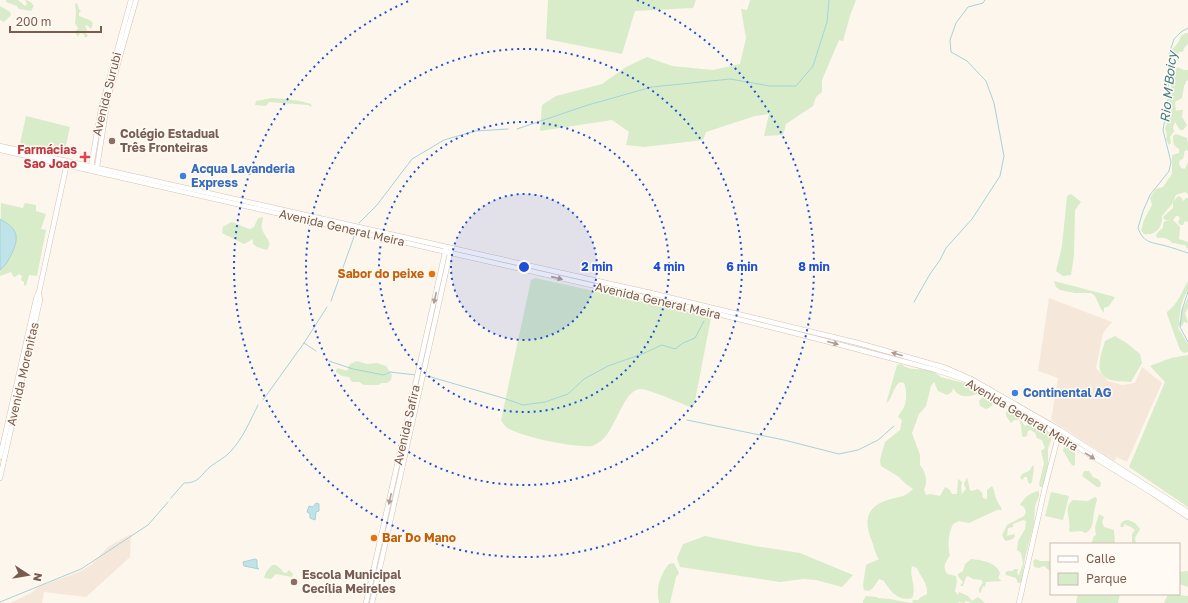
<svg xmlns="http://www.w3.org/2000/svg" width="1188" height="603" font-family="'Golos Text',sans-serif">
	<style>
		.residential { fill: #f5e8da }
		.green { fill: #d8ecc9 }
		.water { fill: #bfe3e8; stroke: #a5d3da }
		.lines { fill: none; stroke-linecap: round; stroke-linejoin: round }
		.stream { stroke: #a5d3da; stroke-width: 1 }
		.secondary-casing { stroke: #d6c0b0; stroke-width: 5.5 }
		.secondary { stroke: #fff; stroke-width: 4.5 }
		.oneway { fill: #af9d94 }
		.ring { fill: none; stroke: #1d4ed8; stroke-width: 2; stroke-dasharray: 2 4 }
		.education-dot { fill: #8d6e63; stroke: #fffaf3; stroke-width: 1.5 }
		.health-dot { fill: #e0444e; stroke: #fffaf3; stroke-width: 1.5 }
		.shop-dot { fill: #3f7fe0; stroke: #fffaf3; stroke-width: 1.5 }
		.food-dot { fill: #e8710a; stroke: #fffaf3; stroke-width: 1.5 }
		.labels { text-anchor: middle; stroke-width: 3; stroke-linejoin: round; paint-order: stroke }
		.street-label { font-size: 12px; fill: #7a5c4d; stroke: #fffaf3 }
		.education-label { font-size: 12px; font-weight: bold; fill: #785e54; stroke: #fffaf3; text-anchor: start }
		.health-label { font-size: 12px; font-weight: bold; fill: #be3a42; stroke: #fffaf3; text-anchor: end }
		.shop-label { font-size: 12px; font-weight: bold; fill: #366cbe; stroke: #fffaf3; text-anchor: start }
		.food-label { font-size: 12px; font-weight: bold; fill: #c56008; stroke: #fffaf3; text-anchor: end }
		.water-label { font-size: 13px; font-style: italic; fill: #437c86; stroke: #fffaf3 }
		.centre { fill: #1d4ed8; stroke: #fffaf3; stroke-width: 2 }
		.ring-label { font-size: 12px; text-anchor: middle; font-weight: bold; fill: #1d4ed8; stroke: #fffaf3; stroke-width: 3; stroke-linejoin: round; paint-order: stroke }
	</style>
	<rect width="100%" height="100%" fill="#fdf6ec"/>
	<!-- residential -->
	<g class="residential">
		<path d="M1049,298L1112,322L1103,333L1096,368L1108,381L1122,385L1135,383L1142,367L1162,383L1127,462L1117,457L1114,461L1051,420L1058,378L1038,371Z"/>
		<path d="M131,534L130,557L86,597L44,592L42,603H10L31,593L40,586L79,572L91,565L108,547Z"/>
	</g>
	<!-- green -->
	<g class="green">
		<path d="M6,0H18L25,6L27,4L25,0C29,0 32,3 34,6L31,11L19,9L17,6L6,2Z"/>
		<path d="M548,0H696L693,8L635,11L622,54L546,39Z"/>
		<path d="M750,0H856L850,16L843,41L839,40L822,80V92L816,97L813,106L786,124L783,135L764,136L769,114L755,116L706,132L703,140L644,147L626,145L629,132L612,120L540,131L542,105L556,96L602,84L626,67L647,57L672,66L713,70L740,64L746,38L741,9L747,10Z"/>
		<path d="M77,3L79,9L81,11L79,13V16L90,20L93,23L91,29L87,25L85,26L87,30L86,34L88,35L86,38L84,36V34L80,33L78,37L76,34V30L78,29L77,26L75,24L76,12L75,4Z"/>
		<path d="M0,6L10,12L11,15L4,22L0,20Z"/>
		<path d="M1186,33H1188V44L1184,48L1183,52H1179L1178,55L1179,59L1173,66L1169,64L1170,52C1174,48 1180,41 1181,36Z"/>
		<path d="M1177,67L1184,70H1188V81L1187,80L1184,86L1182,98L1175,102L1176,111L1179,110H1183L1182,117L1187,125L1183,130H1180L1175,122L1173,127L1174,131L1170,137L1171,143L1169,145L1166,139L1167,134L1165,129L1170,112L1168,106L1171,89V73L1173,69Z"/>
		<path d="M272,98C286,99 299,100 311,104L312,107L308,105L269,102L266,106L255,105L256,101Z"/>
		<path d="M26,116L70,127L64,154L20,144Z"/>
		<path d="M1176,134L1187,138V141L1188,142V151L1185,150L1183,159L1180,160L1179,164L1181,168L1185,169L1188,162V194L1185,192L1176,195L1172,204L1162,216C1163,227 1156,236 1144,234L1141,230L1144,220L1152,205L1150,198L1156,189L1163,187L1172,174V155L1179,153V149C1173,146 1173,142 1173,136Z"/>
		<path d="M1071,194L1081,202L1075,210L1074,255L1071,275L1063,276L1056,271L1062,246L1067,196Z"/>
		<path d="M1178,196L1181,197L1183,201L1186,198H1188V222L1185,221L1183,225H1180L1178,222L1180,218L1178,216H1176L1173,220L1180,227L1179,239L1188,242V249L1185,245C1180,245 1176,243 1172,243C1169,238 1163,237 1157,238L1156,235L1159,231L1163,228V224L1165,221L1171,220H1165L1163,217L1173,208V202Z"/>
		<path d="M1,203L23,208L25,203L36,205V211L46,214L41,229L46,230L37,276L29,275L26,286L24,285V282L21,280L22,276L19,274L15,277L13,276L11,272L0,276Z"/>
		<path d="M263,217C263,221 261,225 262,228C263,237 274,240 267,250L257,247L253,244V239L244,244L222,233L223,227L231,222C240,224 242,227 250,229L254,227L258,218Z"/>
		<path d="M535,278L708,316L711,318L694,406L691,407C680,403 647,388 639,389C623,392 615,430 602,440C600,442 594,445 592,446C575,448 520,437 506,427C504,425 502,422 501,420L531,280Z"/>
		<path d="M1054,281L1115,297L1109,306L1104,308V313L1101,309L1095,296L1091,293H1075L1060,290L1056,287Z"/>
		<path d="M1188,281V291C1181,299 1180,312 1179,322L1181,320L1182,310L1188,298V308L1185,313L1188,323L1184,322L1182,326L1179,325L1178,328L1188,344V352L1184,353L1180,350L1167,314V312C1178,304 1181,293 1188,281Z"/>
		<path d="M1115,336L1128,344L1140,354L1142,363L1131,382C1124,381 1115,382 1108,379C1093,372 1102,352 1105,341Z"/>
		<path d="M1188,355V507L1129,467L1165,382L1150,366L1171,358Z"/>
		<path d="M357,361L367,364L377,363L386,366L392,375L391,380L387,383H381L379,385H364L359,382H352L349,377L342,376L336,372V370L338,368L347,371L350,364Z"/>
		<path d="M901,364C909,371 917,368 927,370C931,370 935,373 939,375L940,377L969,384L995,398C994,405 991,407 986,409L980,406L979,401L982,398L980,393C969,397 959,399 953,388L952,392L947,395L938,391L934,382L931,386L926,406L919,414L912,433L920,455V465C926,472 928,482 924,490L926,495L930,494L940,496L945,487L949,489L952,494H957L958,479L962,482L961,487L962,494L966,489L964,484L967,477L970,490L972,491L978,489L982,493L983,498L987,499V490L992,486C995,491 994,495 997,500C998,504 1001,506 1002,510H997L969,523L959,521L953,524C949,532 947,546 950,555C946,562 942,566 947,574L956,576L957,581L955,591L958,595L959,592L968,596L972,601L978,597L985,603H972L966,601L964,603L959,602L958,603H912L913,600H918L921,597L927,594C928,583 921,578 917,568L912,566C909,577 917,587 912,598C899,602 890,591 884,581L879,579L873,588L869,591L864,590L863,585L866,565C870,562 874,562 879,559C878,558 877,557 877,556C875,553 874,547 873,544C863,521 865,506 891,499C900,497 907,496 913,489L906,484L899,477L881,466L880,461L881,456L885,442L900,430L902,420L898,417C899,414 901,412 903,409C907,402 907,390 904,383L900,382C892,388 893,398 886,404L897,365Z"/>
		<path d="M1010,409L1015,412L1025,426L1033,421L1049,431L1052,438L1048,448V464L1043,487H1040L1039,484L1044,463L1041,451L1045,448L1042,440L1037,438L1035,433L1031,430L1028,431L1027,436L1024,437L1022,436L1021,425L1019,420H1014L1011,423L1006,416V412Z"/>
		<path d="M1066,445L1075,450V465L1073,466C1068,462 1067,455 1063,451L1064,446Z"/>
		<path d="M1033,465L1034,467L1032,482L1030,484L1028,482L1027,477H1024L1023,480L1020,478L1022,474L1029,471Z"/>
		<path d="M1084,471H1089L1093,477L1098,479L1101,483L1100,487H1097L1082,476Z"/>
		<path d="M1039,491V496L1035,506L1034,524L1025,558L1022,580L1021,583H1018L1016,578L1006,575L1005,573L1007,571H1012L1015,569H1018L1017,574L1019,575L1023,563L1021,553L1017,550L1018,541L1025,529L1026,521L1023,520L1013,524V527L1008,528L1007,536L1014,534L1015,536L1013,539L1006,541L1004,539L1002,535L1007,525L1024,516L1026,512L1024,507L1020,505C1025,497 1029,493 1039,491Z"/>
		<path d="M1051,492L1069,496L1063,520L1045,516Z"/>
		<path d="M1095,497L1097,498C1097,502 1095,505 1095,508C1092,517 1095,528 1086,533L1081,531L1070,532L1069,530C1072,519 1062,508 1073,500L1088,501Z"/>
		<path d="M1099,514L1104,517L1102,522L1104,527L1114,530L1115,544H1091L1094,536L1096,535L1095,527Z"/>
		<path d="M1128,520L1135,523L1140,529L1135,538L1136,544H1132V534L1135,530L1131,527L1124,524V527H1121L1120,525L1123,521Z"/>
		<path d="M705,536L755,546L800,553L853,575L842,587L816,580L803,579L780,582L680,567L677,558L683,544Z"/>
		<path d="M971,559C981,560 996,562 1000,573L998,578L1002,581L986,582L985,587L983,586L981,592L979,593V589L983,582L981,580L973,579L968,576L966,577L963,586H960L963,582L958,576V574L963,571L965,564Z"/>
		<path d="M1036,559L1040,561H1051V572L1044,566L1039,568L1034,567L1033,561Z"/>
		<path d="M674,563L679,573L676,577L670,603H659C656,589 659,576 669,564Z"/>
		<path d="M272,565H276L281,569L283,572L286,573L289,570L293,574L292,577L276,574L271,579L264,578L266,572Z"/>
		<path d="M1188,571V587L1179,584V572Z"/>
		<path d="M1078,594H1120L1118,603H1076Z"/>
		<path d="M1168,594L1188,596V603H1164Z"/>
		<path d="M866,596L877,597L878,598L890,599L911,603H863V601Z"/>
	</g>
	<!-- water -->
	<g class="water">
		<path d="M0,219C18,229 20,237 11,255C8,261 6,265 0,270Z"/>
		<path d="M316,503L319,504V511L316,512L315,520L310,518V514L307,512L309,506L313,507Z"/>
		<path d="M255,559L257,560V567L259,569L244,566L243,562Z"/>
	</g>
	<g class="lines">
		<!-- stream -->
		<g class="stream">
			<path d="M1188,28L1181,32L1174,39L1169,54L1168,100L1163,130L1171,162L1169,171L1150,195L1143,211L1138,228C1144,244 1152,242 1166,246C1174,248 1181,251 1188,253"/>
			<path d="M517,129L588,105L652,87L730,79L770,86H796L813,66L827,22L829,0"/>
			<path d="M359,223L377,205L412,159L444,140L475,131L508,129"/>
			<path d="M1188,292L1182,310L1180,327L1188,342"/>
			<path d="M331,301L355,234"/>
			<path d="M914,302L930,274L940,260L946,248L972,219L1000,176L1004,156L994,103L986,81L967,61L951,52L950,40L956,23L968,7L983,3L985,0"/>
			<path d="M304,343L316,351"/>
			<path d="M329,361L353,369L384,375L390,372L416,375"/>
			<path d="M424,376L431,377L503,398L523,405L545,402L568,394L584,379L608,366L642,354L662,345L675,349L683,343L695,338L704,321"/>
			<path d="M263,400L304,343L327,307"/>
			<path d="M687,420L784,440L839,454L858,450L878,440L894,426"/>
			<path d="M171,498L184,483C200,483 200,475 211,466C218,461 226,457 231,451C243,438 250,421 258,405"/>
			<path d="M0,602L81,569L148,525L168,502"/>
		</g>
		<!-- secondary casing -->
		<g class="secondary-casing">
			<g id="secondary">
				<path d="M0,146L651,293L858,343L946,368L971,379L1060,430L1188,512"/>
				<path d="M0,150L718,314L818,339L936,370L966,380L991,394L1152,493L1188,517"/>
				<path d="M91,167L101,109L131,0"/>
				<path d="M95,170L97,167L108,98L136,0"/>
				<path d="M0,457L36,299L39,292L67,163"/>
				<path d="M0,478L40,300L39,294"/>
				<path d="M366,603L446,248"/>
				<path d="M372,603L451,249"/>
				<path d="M1019,603L1045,487L1059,433"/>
			</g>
		</g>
		<!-- secondary -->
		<use href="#secondary" class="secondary"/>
	</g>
	<!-- one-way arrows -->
	<defs><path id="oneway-solid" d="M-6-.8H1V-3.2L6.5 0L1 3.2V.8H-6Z"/></defs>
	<g class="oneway">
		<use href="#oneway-solid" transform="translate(557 278) rotate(13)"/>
		<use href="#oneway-solid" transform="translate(435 298) rotate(102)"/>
		<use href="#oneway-solid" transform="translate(833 343) rotate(15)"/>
		<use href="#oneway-solid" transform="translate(897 354) rotate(-164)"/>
		<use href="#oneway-solid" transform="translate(1090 456) rotate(32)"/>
		<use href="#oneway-solid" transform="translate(390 499) rotate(103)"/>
	</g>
	<!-- distance rings -->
	<circle cx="524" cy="267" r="73" fill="#1d4ed8" fill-opacity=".12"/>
	<g class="ring">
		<circle cx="524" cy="267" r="73"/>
		<circle cx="524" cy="267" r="145"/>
		<circle cx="524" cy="267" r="218"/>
		<path d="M637 0A290 290 0 1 1 411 0"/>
	</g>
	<!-- markers -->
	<g class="education-dot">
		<circle cx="112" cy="141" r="4"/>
		<circle cx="294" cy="582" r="4"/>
	</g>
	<path class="health-dot" d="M83 151h4v4h4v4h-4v4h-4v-4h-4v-4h4z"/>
	<g class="shop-dot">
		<circle cx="183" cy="176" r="4"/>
		<circle cx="1015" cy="393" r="4"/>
	</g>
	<g class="food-dot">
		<circle cx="432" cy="274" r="4"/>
		<circle cx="374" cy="538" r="4"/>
	</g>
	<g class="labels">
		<!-- street labels -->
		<g class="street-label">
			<text transform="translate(107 94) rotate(-76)" y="4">Avenida Surubi</text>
			<text transform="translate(342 228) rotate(13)" y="4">Avenida General Meira</text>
			<text transform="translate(658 301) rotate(13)" y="4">Avenida General Meira</text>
			<text transform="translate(23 374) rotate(-77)" y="4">Avenida Morenitas</text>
			<text transform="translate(1022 415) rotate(31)" y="4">Avenida General Meira</text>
			<text transform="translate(407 425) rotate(-77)" y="4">Avenida Safira</text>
		</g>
		<!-- education labels -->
		<g class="education-label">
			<text x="120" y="138">Colégio Estadual<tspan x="120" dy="14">Três Fronteiras</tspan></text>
			<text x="302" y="579">Escola Municipal<tspan x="302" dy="14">Cecília Meireles</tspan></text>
		</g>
		<!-- health labels -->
		<g class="health-label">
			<text x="77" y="154">Farmácias<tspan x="77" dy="14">Sao Joao</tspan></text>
		</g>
		<!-- shop labels -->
		<g class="shop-label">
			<text x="191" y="173">Acqua Lavanderia<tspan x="191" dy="14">Express</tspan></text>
			<text x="1023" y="397">Continental AG</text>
		</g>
		<!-- food labels -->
		<g class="food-label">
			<text x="424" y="278">Sabor do peixe</text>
			<text x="382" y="542" text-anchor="start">Bar Do Mano</text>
		</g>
		<!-- water labels -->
		<g class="water-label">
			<text transform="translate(1168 87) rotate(-84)" y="5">Rio M'Boicy</text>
		</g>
	</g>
	<circle cx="524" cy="267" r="6" class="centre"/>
	<g class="ring-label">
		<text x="597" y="271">2 min</text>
		<text x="669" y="271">4 min</text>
		<text x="742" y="271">6 min</text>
		<text x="814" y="271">8 min</text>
	</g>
	<!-- legend -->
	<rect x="1050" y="543" width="130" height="52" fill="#fffaf3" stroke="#cabbb1"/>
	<rect x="1058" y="556" width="20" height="6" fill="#ffffff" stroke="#cabbb1"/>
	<text x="1086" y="563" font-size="12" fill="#7a5c4d">Calle</text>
	<rect x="1058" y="573" width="20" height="12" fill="#d8ecc9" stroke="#cabbb1"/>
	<text x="1086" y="583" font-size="12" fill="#7a5c4d">Parque</text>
	<!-- north arrow -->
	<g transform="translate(28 575) rotate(102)" stroke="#fffaf3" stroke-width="3" paint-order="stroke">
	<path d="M0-3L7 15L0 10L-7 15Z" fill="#7a5c4d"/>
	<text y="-6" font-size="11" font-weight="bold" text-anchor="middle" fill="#7a5c4d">N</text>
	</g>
	<!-- scale -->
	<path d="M10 26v6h91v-6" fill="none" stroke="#7a5c4d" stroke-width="2"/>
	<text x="16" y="26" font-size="12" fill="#7a5c4d" stroke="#fffaf3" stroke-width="3" paint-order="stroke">200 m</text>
</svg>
